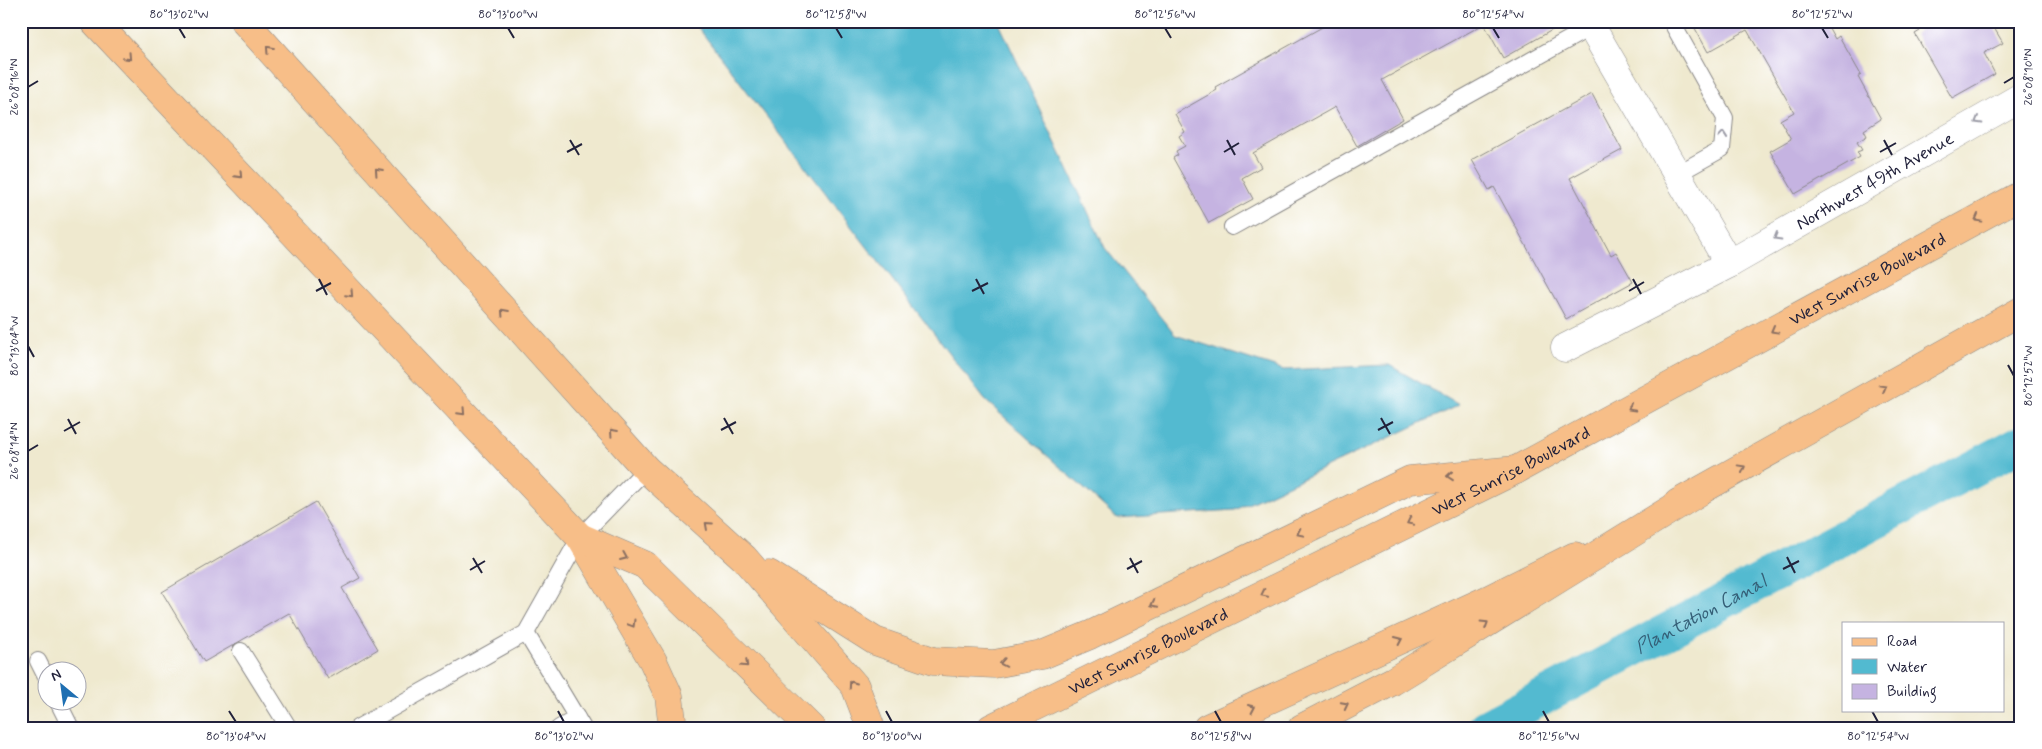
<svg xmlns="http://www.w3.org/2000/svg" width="2042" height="749" font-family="Mynerve,sans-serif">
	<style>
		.water { fill: #52bad0; stroke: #3a6e86 }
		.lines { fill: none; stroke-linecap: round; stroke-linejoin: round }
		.canal { stroke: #52bad0; stroke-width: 36 }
		.building { fill: #c5b3e1 }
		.lane-casing { stroke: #888685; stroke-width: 18 }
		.street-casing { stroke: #888685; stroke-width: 29 }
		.primary-casing { stroke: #888685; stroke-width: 29 }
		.highway-casing { stroke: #888685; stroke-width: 29 }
		.lane { stroke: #fff; stroke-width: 16 }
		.street { stroke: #fff; stroke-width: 28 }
		.primary { stroke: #f7be88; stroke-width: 28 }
		.highway { stroke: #f7be88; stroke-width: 28 }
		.oneway { stroke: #8c7062 }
		.oneway2 { stroke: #9c9ca7 }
		.ticks { fill: none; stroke: #22223b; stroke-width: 2 }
		.labels { text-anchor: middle; stroke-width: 4; stroke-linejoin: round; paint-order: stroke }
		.street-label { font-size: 18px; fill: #22223b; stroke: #fff }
		.water-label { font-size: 19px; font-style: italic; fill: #355f77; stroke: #fff }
		.neatline { fill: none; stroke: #22223b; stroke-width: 2 }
		.ticks-label { font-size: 12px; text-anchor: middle; fill: #22223b }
	</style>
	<rect width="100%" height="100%" fill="#fff"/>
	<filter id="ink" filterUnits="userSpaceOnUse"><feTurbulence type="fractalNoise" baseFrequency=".02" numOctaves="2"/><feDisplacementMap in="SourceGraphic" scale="10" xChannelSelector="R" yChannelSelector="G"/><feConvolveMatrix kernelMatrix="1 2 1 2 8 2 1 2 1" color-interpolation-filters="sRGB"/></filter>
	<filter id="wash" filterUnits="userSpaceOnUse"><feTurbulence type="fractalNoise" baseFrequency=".0096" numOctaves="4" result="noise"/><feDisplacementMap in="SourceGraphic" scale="20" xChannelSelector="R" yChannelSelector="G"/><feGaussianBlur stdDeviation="1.12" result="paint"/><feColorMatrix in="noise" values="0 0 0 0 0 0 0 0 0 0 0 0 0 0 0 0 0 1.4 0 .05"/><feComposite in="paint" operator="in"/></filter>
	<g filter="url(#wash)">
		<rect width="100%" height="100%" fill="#efe9cf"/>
		<!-- water -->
		<path class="water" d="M693,21H998L1105,248L1175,335L1284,370L1389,365L1459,405L1235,510L1117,518L985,400Z"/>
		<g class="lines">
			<!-- canal -->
			<path class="canal" id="s1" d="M1485,728L2021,443"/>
		</g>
		<g id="blocks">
			<!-- building -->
			<g class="building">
				<path d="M1333,21H1568L1503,58L1484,24L1382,80L1403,119L1357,146L1335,107L1253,153L1261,167L1242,178L1253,199L1209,223L1173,158L1178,155L1176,151L1185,146L1179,136L1185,132L1175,114L1217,90L1215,87Z"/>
				<path d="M1691,21H1825L1835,39L1839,36L1861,75L1858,77L1881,119L1864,130L1867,136L1857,142L1862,150L1857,152L1860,157L1795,194L1770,151L1791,139L1780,120L1794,112L1747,30L1708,52Z"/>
				<path d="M1915,21H1990L2003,43L1984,53L1995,74L1952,98L1915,34L1920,31Z"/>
				<path d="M1592,94L1622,150L1570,178L1611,255L1616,252L1633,282L1566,319L1494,187L1489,190L1472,160Z"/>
				<path d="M316,502L360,578L342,588L378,649L328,679L289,613L204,662L162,592Z"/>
			</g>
		</g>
	</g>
	<g filter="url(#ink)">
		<use href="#blocks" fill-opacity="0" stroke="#888685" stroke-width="1"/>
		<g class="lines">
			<!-- lane casing -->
			<g class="lane-casing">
				<g id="lane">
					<path d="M1671,21L1725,118L1722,149L1677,174"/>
					<path d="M1232,227L1591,27"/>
					<path d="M526,633L583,728"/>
					<path d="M241,651L289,728"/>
					<path d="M38,661L48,681"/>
					<path d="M58,702L71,728"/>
					<path d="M357,728L526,633L580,537L646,469"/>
					<path d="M559,728L577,718"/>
				</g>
			</g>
			<!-- street casing -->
			<g class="street-casing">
				<g id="street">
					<path d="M1588,21L1729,264"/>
					<path id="s2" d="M1565,348L1729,264L2021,97"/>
				</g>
			</g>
			<!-- primary casing -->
			<g class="primary-casing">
				<g id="primary">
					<path d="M1678,503L2021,311"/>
					<path id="s3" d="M991,728L1516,470L2021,195"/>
					<path d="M1207,728L1489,599L1575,556"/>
				</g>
			</g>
			<!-- highway casing -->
			<g class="highway-casing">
				<g id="highway">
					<path d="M94,21L580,537L653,661L669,696L673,728"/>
					<path d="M244,21L646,469L744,558L855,686L871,728"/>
					<path d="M580,537L645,565L811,728"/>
					<path d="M769,574L875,641L933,661L994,664L1042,655L1090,635L1410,480L1516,470"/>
					<path d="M1302,728L1393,681L1699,492"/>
				</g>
			</g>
			<!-- lane -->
			<use href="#lane" class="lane"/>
			<!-- street -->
			<use href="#street" class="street"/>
			<!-- primary -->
			<use href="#primary" class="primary"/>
			<!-- highway -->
			<use href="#highway" class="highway"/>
		</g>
		<!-- one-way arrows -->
		<defs><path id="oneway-chevron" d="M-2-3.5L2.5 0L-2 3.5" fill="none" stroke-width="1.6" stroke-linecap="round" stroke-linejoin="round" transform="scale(1.25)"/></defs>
		<g class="oneway">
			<use href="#oneway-chevron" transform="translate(269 49) rotate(-132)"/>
			<use href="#oneway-chevron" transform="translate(128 57) rotate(47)"/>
			<use href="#oneway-chevron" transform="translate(378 171) rotate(-132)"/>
			<use href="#oneway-chevron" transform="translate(239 175) rotate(47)"/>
			<use href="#oneway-chevron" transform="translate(1978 219) rotate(151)"/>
			<use href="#oneway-chevron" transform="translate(350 294) rotate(47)"/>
			<use href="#oneway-chevron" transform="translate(504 312) rotate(-132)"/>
			<use href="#oneway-chevron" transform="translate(1774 330) rotate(151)"/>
			<use href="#oneway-chevron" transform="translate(1883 388) rotate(-29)"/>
			<use href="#oneway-chevron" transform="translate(1631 408) rotate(151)"/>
			<use href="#oneway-chevron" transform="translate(462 412) rotate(47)"/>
			<use href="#oneway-chevron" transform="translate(613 432) rotate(-132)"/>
			<use href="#oneway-chevron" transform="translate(1742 468) rotate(-29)"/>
			<use href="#oneway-chevron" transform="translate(1450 476) rotate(175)"/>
			<use href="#oneway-chevron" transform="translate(1410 522) rotate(154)"/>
			<use href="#oneway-chevron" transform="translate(708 525) rotate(-138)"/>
			<use href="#oneway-chevron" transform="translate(1300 533) rotate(154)"/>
			<use href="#oneway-chevron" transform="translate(624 557) rotate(23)"/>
			<use href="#oneway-chevron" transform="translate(1264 594) rotate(154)"/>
			<use href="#oneway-chevron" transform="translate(1154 604) rotate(154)"/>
			<use href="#oneway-chevron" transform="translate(632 624) rotate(59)"/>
			<use href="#oneway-chevron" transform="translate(1485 624) rotate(-32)"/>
			<use href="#oneway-chevron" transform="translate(1399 640) rotate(-25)"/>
			<use href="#oneway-chevron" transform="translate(1003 663) rotate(169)"/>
			<use href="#oneway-chevron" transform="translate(745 664) rotate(44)"/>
			<use href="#oneway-chevron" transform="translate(852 684) rotate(-125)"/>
			<use href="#oneway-chevron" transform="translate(1345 705) rotate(-27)"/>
			<use href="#oneway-chevron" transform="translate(1252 708) rotate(-25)"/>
		</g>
		<g class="oneway2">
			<use href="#oneway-chevron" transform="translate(1978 121) rotate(150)"/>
			<use href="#oneway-chevron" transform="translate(1723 135) rotate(-85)"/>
			<use href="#oneway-chevron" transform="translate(1777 237) rotate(150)"/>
		</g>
	</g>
	<!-- ticks -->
	<path class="ticks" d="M179,28L185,38M508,28L514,38M836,28L842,38M1165,28L1171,38M1493,28L1499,38M1822,28L1828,38M2004,83L2014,77M28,87L38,81M570,140L579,155M1227,140L1235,155M1884,140L1892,155M567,152L582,144M1224,152L1239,143M1880,152L1896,143M319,279L327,295M976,279L984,294M1633,279L1641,294M316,291L331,283M972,291L988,283M1629,291L1644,282M28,346L34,357M2008,365L2014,376M724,418L733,434M1381,418L1390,434M68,419L76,434M721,430L736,422M1378,430L1393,422M64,431L80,422M28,451L38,445M1787,557L1795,573M473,558L482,573M1130,558L1138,573M1127,569L1142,561M1783,569L1799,561M470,570L485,561M229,711L236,722M558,711L564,722M886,711L892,722M1215,711L1221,722M1543,711L1549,722M1872,711L1878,722"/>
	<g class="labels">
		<!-- street labels -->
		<g class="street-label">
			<text dy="6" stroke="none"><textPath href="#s2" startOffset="352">Northwest 49th Avenue</textPath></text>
			<text dy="6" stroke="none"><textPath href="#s3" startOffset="985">West Sunrise Boulevard</textPath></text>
			<text dy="6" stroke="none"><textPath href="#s3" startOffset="580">West Sunrise Boulevard</textPath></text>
			<text dy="6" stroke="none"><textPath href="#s3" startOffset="175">West Sunrise Boulevard</textPath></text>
		</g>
		<!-- water labels -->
		<g class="water-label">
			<text dy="7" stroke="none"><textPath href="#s1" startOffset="244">Plantation Canal</textPath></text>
		</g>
	</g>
	<!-- margin -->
	<rect width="2042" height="749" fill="none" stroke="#fff" stroke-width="55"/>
	<!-- legend -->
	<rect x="1842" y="622" width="162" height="90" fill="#ffffff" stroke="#a7a7b1"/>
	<rect x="1852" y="638" width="25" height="8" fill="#f7be88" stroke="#a7a7b1"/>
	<text x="1887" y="646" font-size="15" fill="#22223b">Road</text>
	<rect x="1852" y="659" width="25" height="15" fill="#52bad0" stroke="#a7a7b1"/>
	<text x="1887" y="672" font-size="15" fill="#22223b">Water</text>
	<rect x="1852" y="684" width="25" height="15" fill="#c5b3e1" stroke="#a7a7b1"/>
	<text x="1887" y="696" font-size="15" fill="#22223b">Building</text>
	<!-- north arrow -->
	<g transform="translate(62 686) rotate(331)"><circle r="24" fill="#ffffff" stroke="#a7a7b1"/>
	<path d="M0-4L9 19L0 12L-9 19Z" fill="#1f6fb2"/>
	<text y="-8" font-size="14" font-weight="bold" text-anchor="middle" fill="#22223b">N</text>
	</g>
	<rect x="28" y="28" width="1986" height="694" class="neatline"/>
	<g class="ticks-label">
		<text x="179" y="18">80°13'02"W</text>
		<text x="508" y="18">80°13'00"W</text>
		<text x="836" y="18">80°12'58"W</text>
		<text x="1165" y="18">80°12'56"W</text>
		<text x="1493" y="18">80°12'54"W</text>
		<text x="1822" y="18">80°12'52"W</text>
		<text transform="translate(2028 77) rotate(-90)" y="4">26°08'10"N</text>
		<text transform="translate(14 87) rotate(-90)" y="4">26°08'16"N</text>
		<text transform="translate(14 346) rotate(-90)" y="4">80°13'04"W</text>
		<text transform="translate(2028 376) rotate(-90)" y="4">80°12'52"W</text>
		<text transform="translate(14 451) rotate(-90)" y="4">26°08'14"N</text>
		<text x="236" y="740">80°13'04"W</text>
		<text x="564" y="740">80°13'02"W</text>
		<text x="892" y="740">80°13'00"W</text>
		<text x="1221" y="740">80°12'58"W</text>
		<text x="1549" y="740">80°12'56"W</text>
		<text x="1878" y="740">80°12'54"W</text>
	</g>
</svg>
